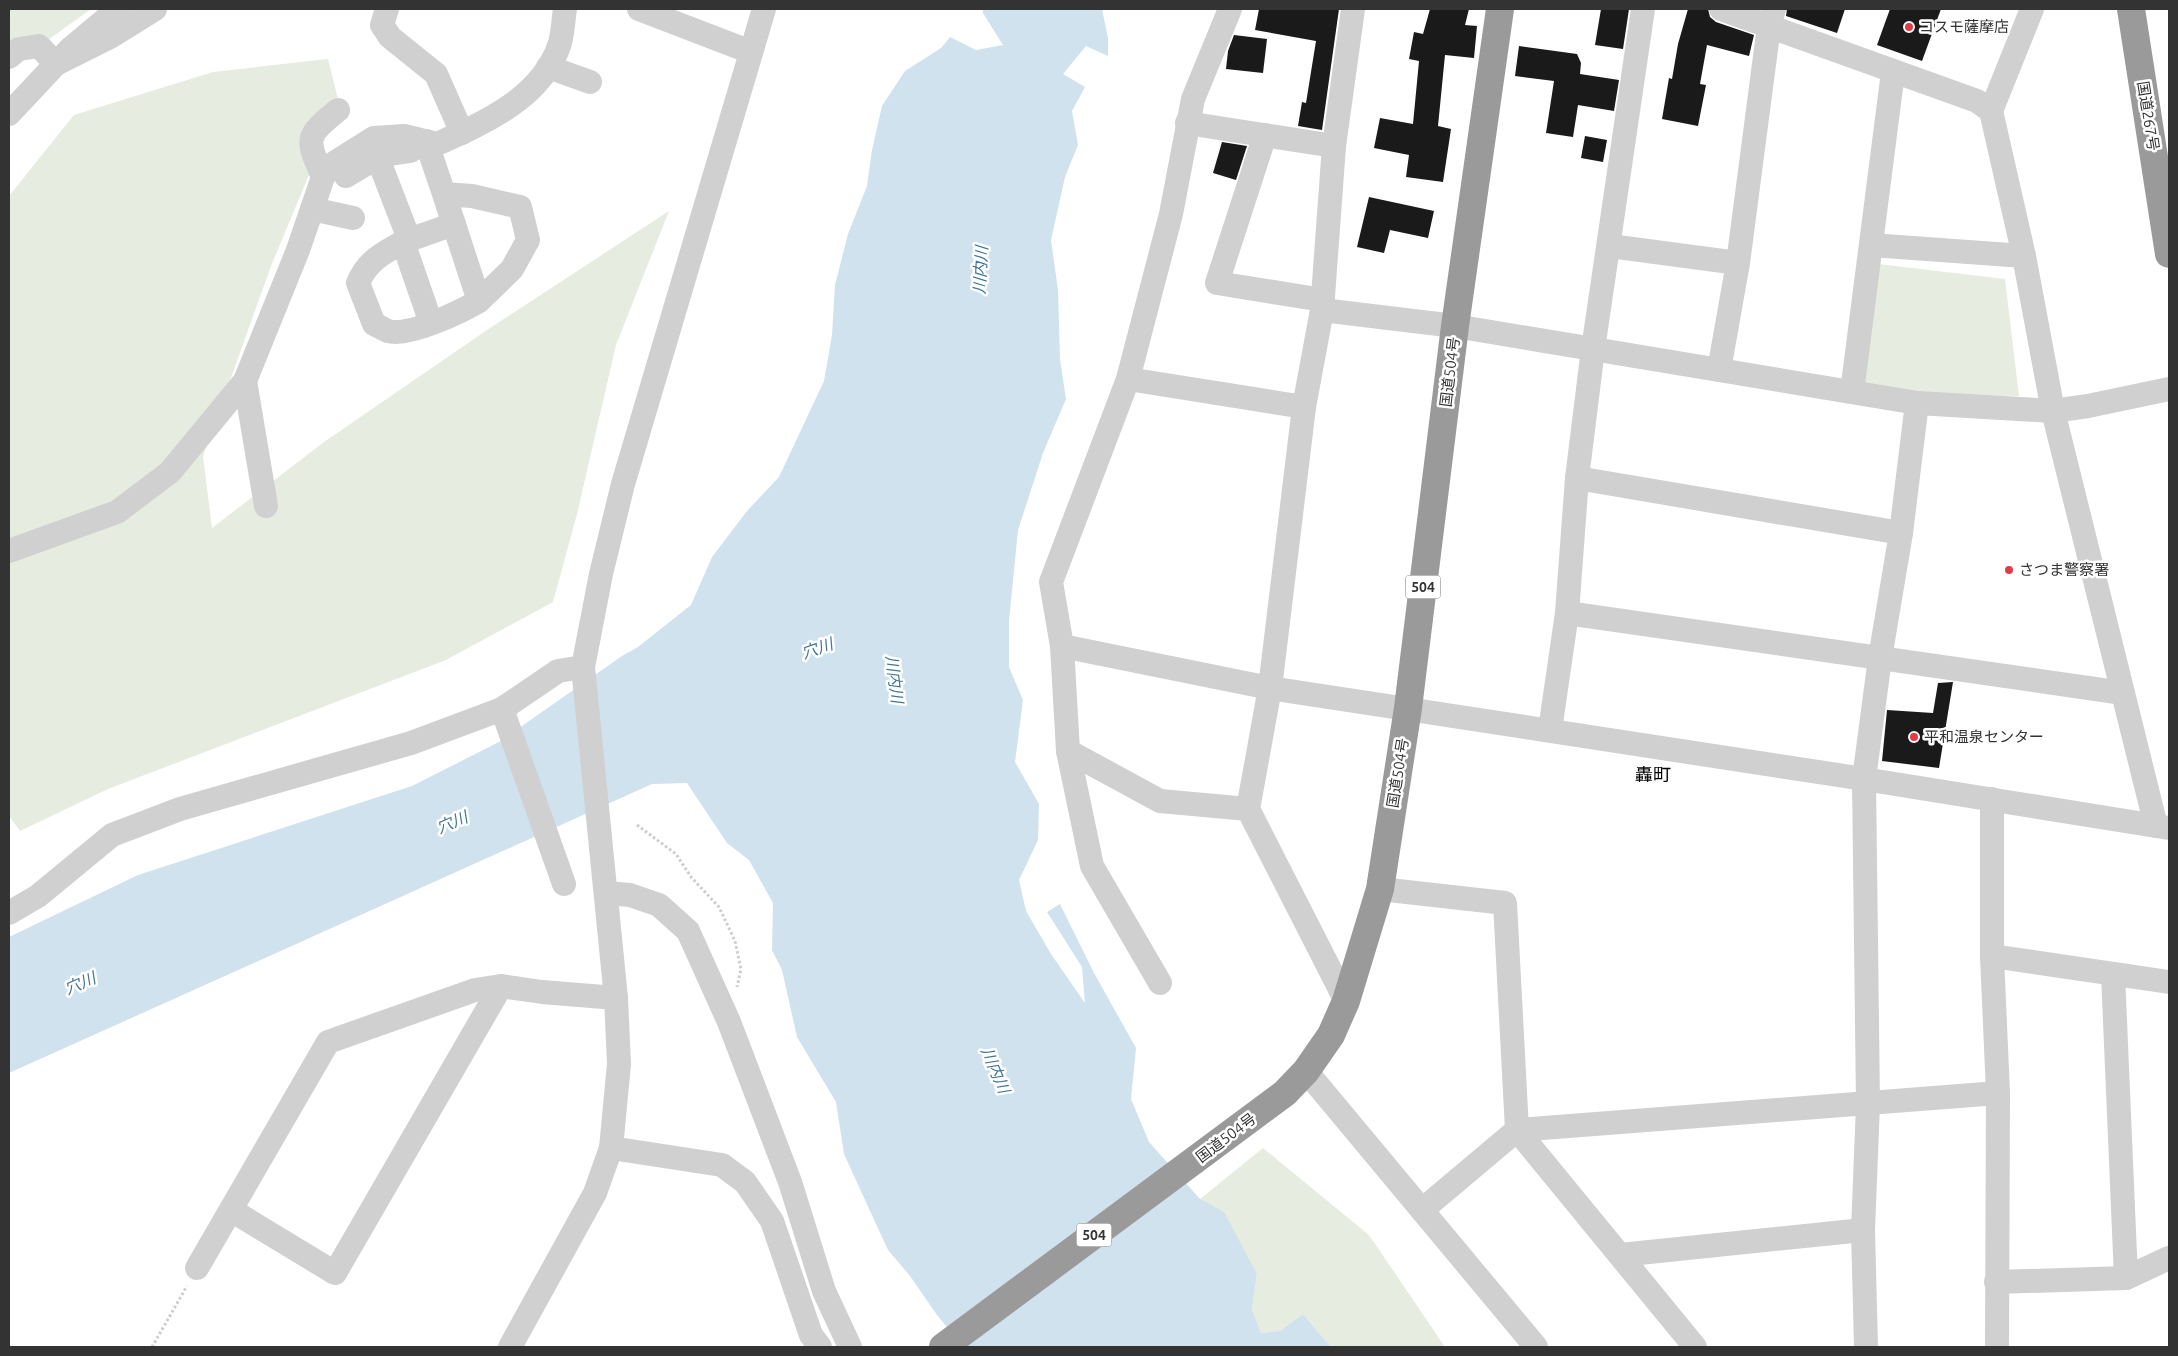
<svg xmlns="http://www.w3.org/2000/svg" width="2178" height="1356" font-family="Ubuntu,'Noto Sans JP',sans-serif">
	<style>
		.green { fill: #e6ecdf }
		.water { fill: #cfe2ee }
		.building { fill: #1a1a1a }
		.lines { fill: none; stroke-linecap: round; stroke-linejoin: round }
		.path { stroke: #cdcdcd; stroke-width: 3; stroke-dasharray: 2.5 2.5; stroke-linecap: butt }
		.minor { stroke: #d0d0d0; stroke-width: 24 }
		.highway { stroke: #9a9a9a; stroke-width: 28 }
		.poi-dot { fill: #e63946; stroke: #fff; stroke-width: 2 }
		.labels { text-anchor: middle; stroke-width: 5; stroke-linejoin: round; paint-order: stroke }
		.shield { fill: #fff; stroke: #707070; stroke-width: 1 }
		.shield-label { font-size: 14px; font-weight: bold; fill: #333 }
		.poi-label { font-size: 15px; fill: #333; stroke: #fff; text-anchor: start }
		.street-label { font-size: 15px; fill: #333; stroke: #fff }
		.water-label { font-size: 16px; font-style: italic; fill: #3f7597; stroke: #fff }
		.quarter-label { font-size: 18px; fill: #000; stroke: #fff }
	</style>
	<rect width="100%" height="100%" fill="#fff"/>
	<!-- green -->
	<g class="green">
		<path d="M9,9H91L9,68Z"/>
		<path d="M328,59L339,103L271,266L203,456L212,528L324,442L487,330L669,211L616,345L577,514L553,602L446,660L108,789L20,831L9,816V196L74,115L213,72Z"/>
		<path d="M1878,264L2005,279L2019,396L1914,395L1862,383Z"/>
		<path d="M1263,1148L1369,1235L1445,1347H1331L1303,1314L1280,1331L1261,1333L1252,1309L1257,1274L1200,1199Z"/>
	</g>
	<!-- water -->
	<path class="water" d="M983,9H1102L1108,38V56L1086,46L1063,74L1085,87L1072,111L1078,145L1065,177L1051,240L1058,290L1060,359L1066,399L1043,453L1018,530L1009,621V667L1023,700L1015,762L1039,804L1038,840L1019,880L1026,911L1051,954L1085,1003L1082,967L1047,912L1060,904L1094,973L1136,1048L1131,1099L1149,1142L1200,1199L1224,1212L1257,1274L1252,1309L1261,1333L1280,1331L1303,1314L1331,1347H963L937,1315L910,1276L888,1250L844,1154L836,1102L797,1037L782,970L772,950L773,903L749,860L727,843L687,783L652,784L9,1073V937L138,875L412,786L499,742L622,656L638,647L691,605L712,557L747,511L779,477L824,381L832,335L835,285L848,234L867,186L872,150L882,106L905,71L941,48L950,37L976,50L1003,45L983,13Z"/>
	<!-- building -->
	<g class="building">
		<path d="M1259,9H1339L1322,130L1298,126L1302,102L1306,103L1316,41L1255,30Z"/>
		<path d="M1430,9H1469L1465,25L1477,26L1474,58L1445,55L1438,126L1451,129L1443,182L1406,177L1409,155L1374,148L1380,118L1413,124L1419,61L1409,59L1414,32L1423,34Z"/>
		<path d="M1601,9H1629L1623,49L1595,45Z"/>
		<path d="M1688,9H1708L1710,17L1716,22L1754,35L1749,56L1707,45L1700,84L1706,85L1698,126L1662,119L1669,78L1672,79L1678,44Z"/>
		<path d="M1787,9H1845L1837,33L1786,16Z"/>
		<path d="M1890,9H1941L1922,61L1877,45Z"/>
		<path d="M1234,35L1267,39L1263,73L1226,69L1228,51Z"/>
		<path d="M1519,46L1577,54L1581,63L1580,74L1619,80L1614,111L1578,105L1573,137L1546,133L1554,81L1515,76Z"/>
		<path d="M1585,136L1607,140L1603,162L1581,158Z"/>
		<path d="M1222,142L1247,146L1236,180L1213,173Z"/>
		<path d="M1369,197L1434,211L1428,238L1390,230L1384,253L1357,247Z"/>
		<path d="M1953,682L1939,768L1882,761L1887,710L1933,713L1938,683Z"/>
	</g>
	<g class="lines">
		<!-- path -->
		<g class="path">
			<path d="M637,825L676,854L691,877L719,907L735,941L741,969L737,987"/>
			<path d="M152,1347L187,1286"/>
		</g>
		<!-- minor -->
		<g class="minor">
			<path d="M387,9L382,25L390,37L436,74L462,133"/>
			<path d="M639,9L751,52"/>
			<path d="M1230,9L1193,99L1171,214L1128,379L1051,582L1062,646L1270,688L1864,779L2169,828"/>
			<path d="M1721,9L1977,101L1991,111L2024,256L2053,411L2156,826"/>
			<path d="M9,57L19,49L39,46L56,64L110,37L155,9"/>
			<path d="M548,67L590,82"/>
			<path d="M1991,111L2032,9"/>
			<path d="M9,114L70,49L118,9"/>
			<path d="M1187,123L1334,146"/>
			<path d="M1265,135L1217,283L1323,300"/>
			<path d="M379,161L390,154L410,151L426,141L444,194L472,196L520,207L528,240L512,269L479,301L444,194"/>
			<path d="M346,176L366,164L379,161L409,239"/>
			<path d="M323,177C306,138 305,137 338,110"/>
			<path d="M312,209L353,218"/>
			<path d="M403,242L454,224"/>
			<path d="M1871,245L2024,256"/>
			<path d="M1610,246L1738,263"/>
			<path d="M1322,310L1455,326L1917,403L2053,411L2088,406L2169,389"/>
			<path d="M431,323L403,242C383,253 367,261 358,283L374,324C379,326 384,330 388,331C409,337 460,312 479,301"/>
			<path d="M1719,370L1738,263L1769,26L1774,9"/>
			<path d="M1128,379L1304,407"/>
			<path d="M245,381L266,506"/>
			<path d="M1852,392L1893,72"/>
			<path d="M1577,478L1901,533"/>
			<path d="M9,551L117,512L170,472L245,381L298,250L323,177L331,165L374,138L404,136L437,144C484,123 541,98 559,46C563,35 563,21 565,9"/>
			<path d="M1567,613L2123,693"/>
			<path d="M1062,646L1068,751L1160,801L1248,809"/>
			<path d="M502,709L564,884"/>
			<path d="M1550,730L1567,613L1577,478L1593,349L1643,9"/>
			<path d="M1068,751L1092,866L1160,983"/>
			<path d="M1992,799V956L1998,1093L1997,1347"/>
			<path d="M1380,889L1505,903L1517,1130L1695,1347"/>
			<path d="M606,893L630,895L659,905L688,931L729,1022L790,1182L824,1291L850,1347"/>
			<path d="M9,913L38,896L112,835L180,809L411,743L502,709L558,671L583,667"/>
			<path d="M1992,956L2169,982"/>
			<path d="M2113,974L2126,1278"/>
			<path d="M1346,1001L1248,809L1270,688L1304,407L1322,310L1334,146L1353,9"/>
			<path d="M1306,1071L1536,1347"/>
			<path d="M611,1148L722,1165L745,1182L772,1221L811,1335L820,1347"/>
			<path d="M231,1210L335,1273L501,986"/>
			<path d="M1422,1210L1517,1130L1998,1093"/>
			<path d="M1620,1255L1863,1230"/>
			<path d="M197,1268L328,1042L475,990L501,986L542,992L616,998"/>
			<path d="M1996,1282L2126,1278L2169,1258"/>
			<path d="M510,1347L595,1193L611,1148L619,1064L616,998L583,667L601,574L623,484L764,9"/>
			<path d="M1866,1347L1863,1230L1868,1104L1864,779L1880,658L1901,533L1917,403"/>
		</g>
		<!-- highway -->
		<g class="highway">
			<path d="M2131,9L2169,254"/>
			<path d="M943,1347L1285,1093L1306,1071L1331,1035L1346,1001L1380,889L1408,708L1455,326L1500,9"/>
		</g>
	</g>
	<!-- markers -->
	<g class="poi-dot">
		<circle cx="1909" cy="27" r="5"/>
		<circle cx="2009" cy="570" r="5"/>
		<circle cx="1914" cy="737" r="5"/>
	</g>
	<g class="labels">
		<!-- shield labels -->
		<g class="shield">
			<rect x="1405.5" y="575.5" width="35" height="23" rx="4"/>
			<rect x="1076.5" y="1223.5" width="35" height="23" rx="4"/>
		</g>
		<g class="shield-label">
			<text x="1423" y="592">504</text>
			<text x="1094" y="1240">504</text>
		</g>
		<!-- poi labels -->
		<g class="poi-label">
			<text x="1919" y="32">コスモ薩摩店</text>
			<text x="2019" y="575">さつま警察署</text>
			<text x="1924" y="742">平和温泉センター</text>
		</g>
		<!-- street labels -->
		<g class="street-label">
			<text transform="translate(2148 116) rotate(81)" y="5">国道267号</text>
			<text transform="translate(1450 372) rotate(-83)" y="5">国道504号</text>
			<text transform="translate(1398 773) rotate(-81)" y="5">国道504号</text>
			<text transform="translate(1226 1138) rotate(-37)" y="5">国道504号</text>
		</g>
		<!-- water labels -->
		<g class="water-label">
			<text transform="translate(980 270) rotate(-87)" y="6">川内川</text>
			<text transform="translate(817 648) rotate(-19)" y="6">穴川</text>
			<text transform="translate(895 679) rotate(83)" y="6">川内川</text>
			<text transform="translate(452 822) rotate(-23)" y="6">穴川</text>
			<text transform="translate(80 983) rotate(-23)" y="6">穴川</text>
			<text transform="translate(996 1070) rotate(67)" y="6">川内川</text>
		</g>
		<!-- quarter labels -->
		<g class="quarter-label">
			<text x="1653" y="781">轟町</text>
		</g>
	</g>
	<!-- border -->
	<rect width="2178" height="1356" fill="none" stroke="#333333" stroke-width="20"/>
</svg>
